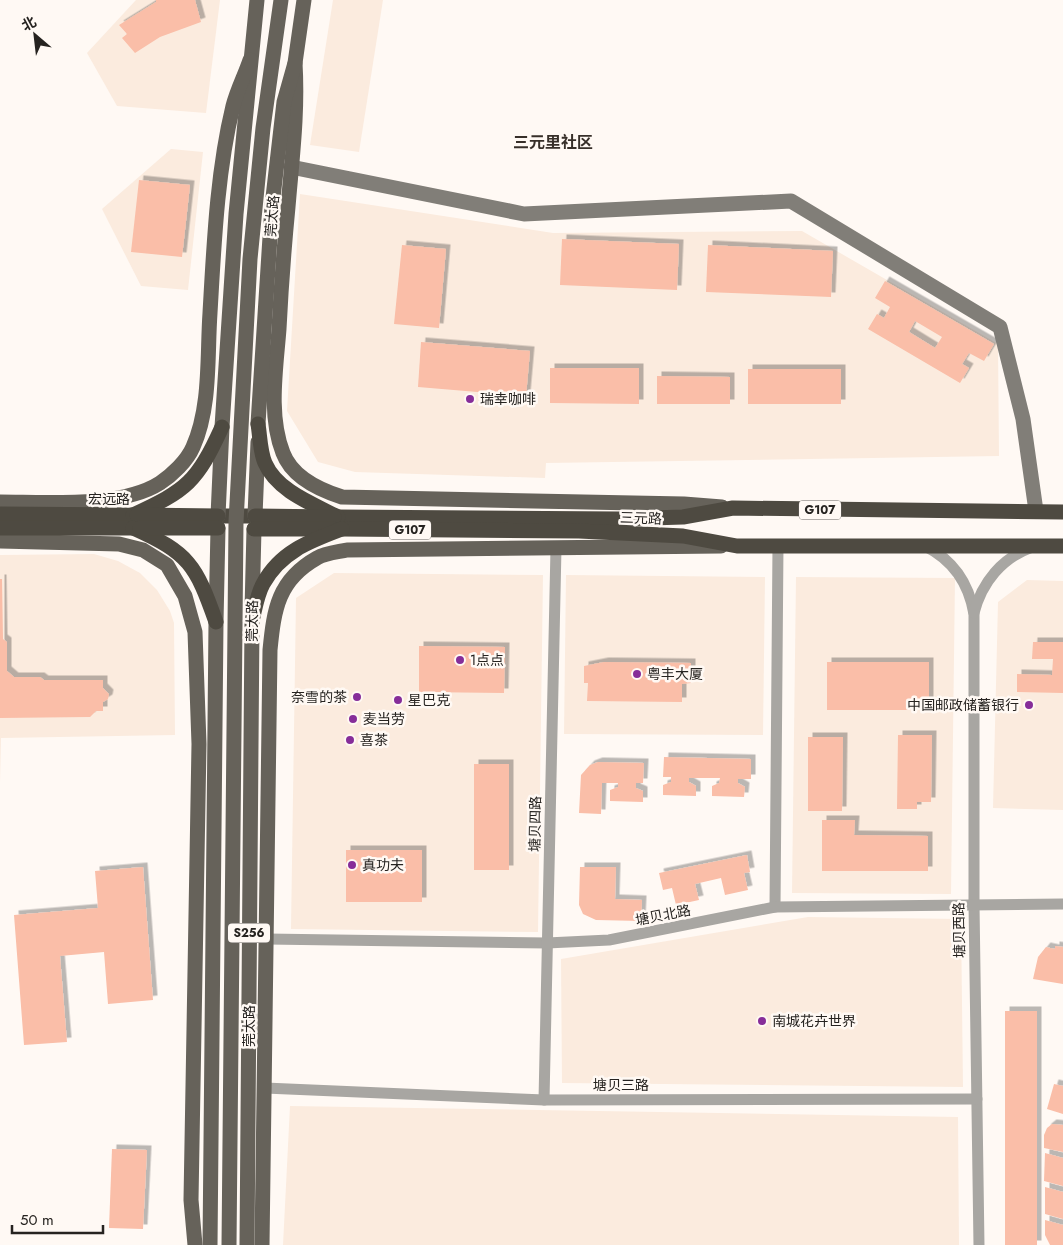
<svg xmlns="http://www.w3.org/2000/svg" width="1063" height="1245" font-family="Jost,'Noto Sans SC',sans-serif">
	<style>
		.built { fill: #fbebde }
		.building { fill: #fabea8; fill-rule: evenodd; filter: url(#shadow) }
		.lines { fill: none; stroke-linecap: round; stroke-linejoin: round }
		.street { stroke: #a8a6a2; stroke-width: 11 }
		.secondary { stroke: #817e78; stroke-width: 15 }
		.primary { stroke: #66625a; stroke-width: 15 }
		.highway { stroke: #4e4a41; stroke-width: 15 }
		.primary-bridge { stroke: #66625a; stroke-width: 15 }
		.highway-bridge { stroke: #4e4a41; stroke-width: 15 }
		.poi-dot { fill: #862d99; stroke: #fff9f4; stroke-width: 2 }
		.labels { text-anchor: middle; stroke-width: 5; stroke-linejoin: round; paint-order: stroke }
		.shield { fill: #fff9f4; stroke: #676360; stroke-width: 1 }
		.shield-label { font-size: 12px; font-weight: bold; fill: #262320 }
		.street-label { font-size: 14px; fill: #262320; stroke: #fff9f4 }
		.poi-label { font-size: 14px; fill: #262320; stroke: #fff9f4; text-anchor: start }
		.quarter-label { font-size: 16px; font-weight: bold; fill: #372f29; stroke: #fff9f4 }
	</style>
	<defs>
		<filter id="shadow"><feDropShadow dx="4.5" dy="-4.5" stdDeviation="0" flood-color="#0004"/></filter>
	</defs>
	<rect width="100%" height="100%" fill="#fff9f4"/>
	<!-- built -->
	<g class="built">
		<path d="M136,0H220L206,113L117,106L87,53Z"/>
		<path d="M333,0H383L359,152L310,145Z"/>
		<path d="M171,149L203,152L188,290L141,286L102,209Z"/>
		<path d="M300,194L553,233L802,231L998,344L999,456L546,463L545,478L355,472L318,462L287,411Z"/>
		<path d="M94,554L118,561L140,573L157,590L170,611L174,623L175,735L1,738L0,783V555Z"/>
		<path d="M334,573L543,575L538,932L291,929L296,598Z"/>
		<path d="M566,575L765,577L763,735L564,734Z"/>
		<path d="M796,577L955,578L951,894L792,893Z"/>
		<path d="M1027,580L1063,581V810L993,808L998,602Z"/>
		<path d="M808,917L961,919L963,1087L562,1083L561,959Z"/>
		<path d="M290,1106L958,1117L959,1245H283Z"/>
	</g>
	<!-- building -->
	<g class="building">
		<path d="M156,0H195L201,22L160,37L135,53L122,38L127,34L119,25L156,2Z"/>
		<path d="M139,180L190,185L182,257L131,252Z"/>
		<path d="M562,239L679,244L677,290L560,285Z"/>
		<path d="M402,245L446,249L439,328L394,324Z"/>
		<path d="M708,245L833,251L831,297L706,292Z"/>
		<path d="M885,281L994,344L984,361L969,353L962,364L969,368L960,383L868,329L877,314L884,318L890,307L875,298ZM915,321L942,337L935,348L909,332Z"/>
		<path d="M421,342L530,351L526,396L418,387Z"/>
		<path d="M550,368H639V404L550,403Z"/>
		<rect x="748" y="369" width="93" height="35"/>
		<path d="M657,376L730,377V404H657Z"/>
		<path d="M0,579H2L3,639L7,642V671L14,677H40L44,680H103V688L109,694L108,699L103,702V711H96L90,717L0,718Z"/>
		<path d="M1033,642H1063V693L1017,692V674L1052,675L1053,659H1032Z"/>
		<path d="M419,646L505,647L504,693L419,692Z"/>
		<path d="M604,662L691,663V683L682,684V702L587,701L588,683H584V666Z"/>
		<rect x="827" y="662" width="102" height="48"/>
		<path d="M898,735H932L931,802H917V809H897Z"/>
		<path d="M808,737H843L842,811H808Z"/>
		<path d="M664,757L751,759V779H738V783L745,787L744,797L712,796V786L719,783L720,778H689V782L696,786V796L663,795V785L671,782V777H663Z"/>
		<path d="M598,762L644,763L643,783H636V788L643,791V802L610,801V790L618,787V783H602L601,814L579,813L581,775L590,765Z"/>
		<rect x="474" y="764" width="35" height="106"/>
		<path d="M822,820H855L854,835L928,836V871H822Z"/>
		<rect x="346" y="850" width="76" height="52"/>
		<path d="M747,855L750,872L744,873L748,890L725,895L721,878L695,884L699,900L676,905L672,888L663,890L659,873Z"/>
		<path d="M143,867L153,1000L108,1004L104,952L60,956L67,1042L24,1045L14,915L98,908L95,871Z"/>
		<path d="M580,867H616L615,899L642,900L641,921L596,920L583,914L579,905Z"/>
		<path d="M1055,946L1063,947V984L1033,979L1038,957L1046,947L1055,949Z"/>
		<rect x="1005" y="1011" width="32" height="234"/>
		<path d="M1054,1084L1063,1086V1114L1047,1109Z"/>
		<path d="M1052,1124L1063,1125V1152L1044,1148V1135L1047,1128Z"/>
		<path d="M112,1149L147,1150L143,1229L109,1228Z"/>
		<path d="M1045,1153L1063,1158V1186L1044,1181Z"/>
		<path d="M1045,1187L1063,1192V1219L1045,1214Z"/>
		<path d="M1045,1220L1063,1225V1245H1050L1045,1235Z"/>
	</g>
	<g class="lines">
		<!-- street -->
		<g class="street">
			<path d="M925,546C953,560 969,584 974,614V904L979,1245"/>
			<path d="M974,613C982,582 1002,558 1032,547"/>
			<path d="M775,907L778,545"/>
			<path d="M267,939L547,943L609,940L775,907L1063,904"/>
			<path d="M265,1088L544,1100L977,1099"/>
			<path d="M544,1100L556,548"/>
		</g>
		<!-- secondary -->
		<path class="secondary" d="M291,167L524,214L791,201L1000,327L1023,419L1036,511"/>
		<!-- primary -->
		<g class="primary">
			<path d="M295,63C298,113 292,158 288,207C284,248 281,288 279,329C276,369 268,415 283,453C292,477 320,490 342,497L684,504L722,507"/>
			<path d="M258,424L272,206L284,102L295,63L304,0"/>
			<path d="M222,427L236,214L257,0"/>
			<path d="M0,502C46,502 121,508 160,483C172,475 187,461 193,447C211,407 207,356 210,313C214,244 217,172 233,106C237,90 245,75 250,60"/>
			<path d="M0,541L119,544L143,550L167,565L185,596L195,632L199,744L191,1200L195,1245"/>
			<path d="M210,1245L216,622"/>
			<path d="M247,1245L252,621"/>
			<path d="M262,1245L270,650C274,609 278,580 317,558C325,553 338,552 347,550L721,546"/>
		</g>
		<!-- highway -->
		<g class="highway">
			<path d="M0,514L133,515"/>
			<path d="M218,516H255"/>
			<path d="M338,517L619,519L683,517L733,508L1063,512"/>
			<path d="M0,528H133"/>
			<path d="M342,529L579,531L683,536L737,546H1063"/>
		</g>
		<!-- primary-bridge -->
		<g class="primary-bridge">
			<path d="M218,516L222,427"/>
			<path d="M255,516L258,442"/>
			<path d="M252,610L254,529"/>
			<path d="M216,622L218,528"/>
			<path d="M229,1245L236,522L250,259L263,128L281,0"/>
		</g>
		<!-- highway-bridge -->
		<g class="highway-bridge">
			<path d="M258,424C260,436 260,452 265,463C277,491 313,504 338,517"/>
			<path d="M133,515C187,490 197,482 222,427"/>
			<path d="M137,515L218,516"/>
			<path d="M255,516L334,517"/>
			<path d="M133,528C189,553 196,565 216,622"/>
			<path d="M140,528H218"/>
			<path d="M254,529H333"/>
			<path d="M252,621C255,609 257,595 263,584C280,552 310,541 342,529"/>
		</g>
	</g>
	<!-- markers -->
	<g class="poi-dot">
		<circle cx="470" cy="399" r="5"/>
		<circle cx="460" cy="660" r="5"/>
		<circle cx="637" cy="674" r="5"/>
		<circle cx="357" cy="697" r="5"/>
		<circle cx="398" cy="700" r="5"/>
		<circle cx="1029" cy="705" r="5"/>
		<circle cx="353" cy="719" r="5"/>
		<circle cx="350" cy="740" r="5"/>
		<circle cx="352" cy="865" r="5"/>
		<circle cx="762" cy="1021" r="5"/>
	</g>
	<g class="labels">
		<!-- shield labels -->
		<g class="shield">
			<rect x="799" y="500.5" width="42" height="19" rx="4"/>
			<rect x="389" y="520.5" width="42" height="19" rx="4"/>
			<rect x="228" y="923.5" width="42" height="19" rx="4"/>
		</g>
		<g class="shield-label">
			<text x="820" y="514">G107</text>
			<text x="410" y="534">G107</text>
			<text x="249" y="937">S256</text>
		</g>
		<!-- street labels -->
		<g class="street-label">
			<text transform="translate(272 216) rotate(-85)" y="5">莞太路</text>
			<text x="109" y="504">宏远路</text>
			<text transform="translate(641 518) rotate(2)" y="5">三元路</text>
			<text transform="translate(252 621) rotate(-89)" y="5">莞太路</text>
			<text transform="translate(535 824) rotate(-89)" y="5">塘贝四路</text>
			<text transform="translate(663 915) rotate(-11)" y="5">塘贝北路</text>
			<text transform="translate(959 930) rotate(-91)" y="5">塘贝西路</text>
			<text transform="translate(249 1026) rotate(-90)" y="5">莞太路</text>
			<text x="621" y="1090">塘贝三路</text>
		</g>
		<!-- poi labels -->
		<g class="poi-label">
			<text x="480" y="404">瑞幸咖啡</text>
			<text x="470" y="665">1点点</text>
			<text x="647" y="679">粤丰大厦</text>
			<text x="347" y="702" text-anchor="end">奈雪的茶</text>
			<text x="408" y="705">星巴克</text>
			<text x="1019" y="710" text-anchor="end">中国邮政储蓄银行</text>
			<text x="363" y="724">麦当劳</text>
			<text x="360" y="745">喜茶</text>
			<text x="362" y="870">真功夫</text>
			<text x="772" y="1026">南城花卉世界</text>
		</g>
		<!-- quarter labels -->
		<g class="quarter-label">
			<text x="553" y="148">三元里社区</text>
		</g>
	</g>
	<!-- north arrow -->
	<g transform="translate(35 35) rotate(332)" stroke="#fff9f4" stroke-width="4" paint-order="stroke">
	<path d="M0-4L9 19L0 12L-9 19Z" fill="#262320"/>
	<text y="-8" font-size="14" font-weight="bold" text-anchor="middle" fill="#262320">北</text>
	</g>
	<!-- scale -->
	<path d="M12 1225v8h91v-8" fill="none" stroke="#262320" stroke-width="2.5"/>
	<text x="20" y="1225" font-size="15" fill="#262320" stroke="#fff9f4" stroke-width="4" paint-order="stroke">50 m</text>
</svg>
